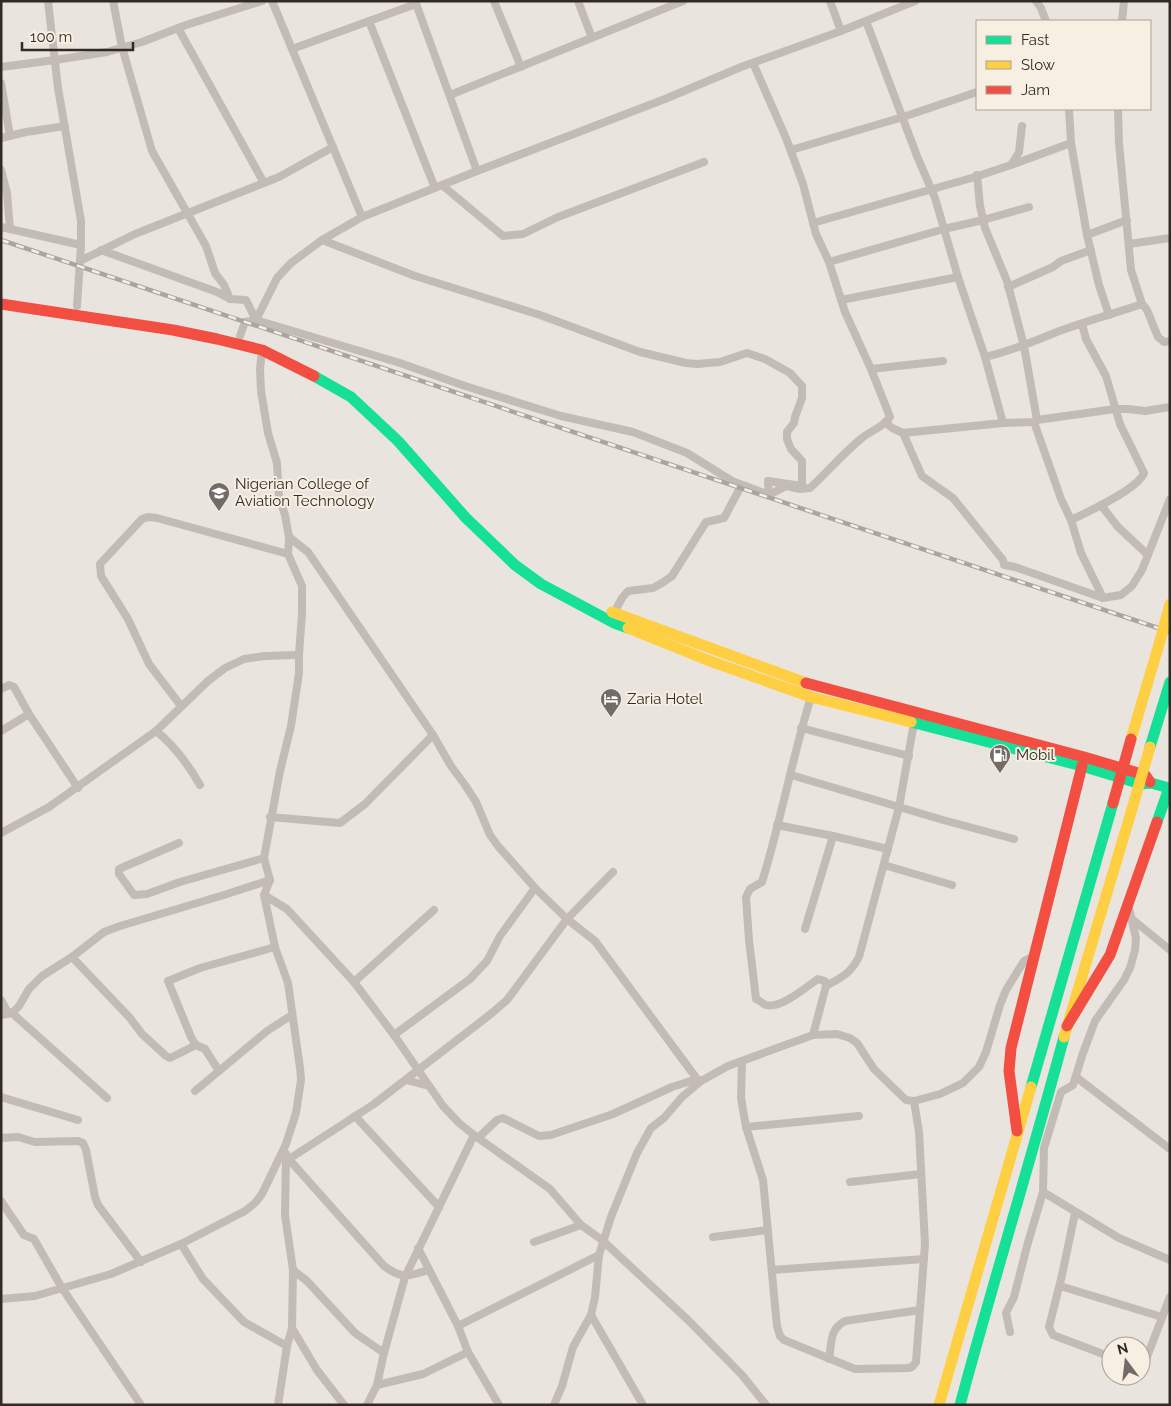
<svg xmlns="http://www.w3.org/2000/svg" width="1171" height="1406" font-family="Raleway,sans-serif">
	<style>
		.lines { fill: none; stroke-linecap: round; stroke-linejoin: round }
		.street { stroke: #c3bcb6; stroke-width: 8 }
		.fast { stroke: #16e098; stroke-width: 11 }
		.slow { stroke: #ffcf43; stroke-width: 11 }
		.jam { stroke: #f24e42; stroke-width: 11 }
		.rail-casing { stroke: #aba5a1; stroke-width: 4.5 }
		.rail { stroke: #f8efe3; stroke-width: 2.5; stroke-dasharray: 8; stroke-linecap: butt }
		.slow-bridge { stroke: #ffcf43; stroke-width: 11 }
		.jam-bridge { stroke: #f24e42; stroke-width: 11 }
		.labels { text-anchor: middle; stroke-width: 4; stroke-linejoin: round; paint-order: stroke }
		.poi-label { font-size: 15px; fill: #332a26; stroke: #f8efe3; text-anchor: start }
	</style>
	<rect width="100%" height="100%" fill="#eae4de"/>
	<g class="lines">
		<!-- street -->
		<g class="street">
			<path d="M48,1L58,88L81,221V245L77,306"/>
			<path d="M113,1L122,47L152,151L206,246L215,273L224,285L230,299L246,300L256,320L400,363L465,386L561,416L633,432L687,453L732,481L769,495L786,486L800,489L810,488C828,472 843,453 862,438C870,431 884,427 890,417L871,369L845,312L829,262L816,234L803,184L786,138L753,63"/>
			<path d="M272,1L362,217"/>
			<path d="M415,1L477,171"/>
			<path d="M494,1L521,67"/>
			<path d="M578,1L592,38"/>
			<path d="M830,1L841,31"/>
			<path d="M1036,1L1041,8L1046,21"/>
			<path d="M369,21L435,188"/>
			<path d="M866,21L917,156L935,198L958,277L985,357L1003,423"/>
			<path d="M1122,21L1124,1"/>
			<path d="M178,28L264,183"/>
			<path d="M292,49L416,4"/>
			<path d="M1,67L55,60L107,52L142,42L186,25L262,1"/>
			<path d="M1,83L10,136"/>
			<path d="M450,95L683,1"/>
			<path d="M1069,109L1071,143L1087,235L1099,285L1109,315"/>
			<path d="M1118,109L1119,143L1131,270L1142,304L1147,310L1158,337L1164,342L1170,341"/>
			<path d="M1,138L26,132L65,126"/>
			<path d="M791,150L903,117L977,92"/>
			<path d="M1011,165L1071,143"/>
			<path d="M1,170L7,193L10,229"/>
			<path d="M977,175L980,206L985,228L1007,281L1024,346L1037,420"/>
			<path d="M442,185L503,236L523,234L558,217L704,162"/>
			<path d="M813,223L975,177L1011,165L1019,152L1022,126"/>
			<path d="M1,227L81,245"/>
			<path d="M1087,235L1127,220"/>
			<path d="M322,240L415,276L540,315L640,352L686,363L697,364L720,362L747,353L765,359L790,373L802,386V398L795,417L794,423L787,432V439L791,449L802,461V486L768,481L769,495"/>
			<path d="M1129,244L1170,238"/>
			<path d="M101,250L217,292L230,299"/>
			<path d="M80,261L135,234L279,177L333,147"/>
			<path d="M829,262L944,229L983,220L1029,207"/>
			<path d="M1008,287L1053,267L1061,261L1091,250"/>
			<path d="M841,300L958,277"/>
			<path d="M240,336L245,322L256,320L277,278L291,263L322,240L362,217L477,171L665,99L741,67L841,31L915,1"/>
			<path d="M985,357C1013,351 1038,339 1065,329C1090,320 1116,313 1142,304"/>
			<path d="M871,369L943,361"/>
			<path d="M885,422L892,428L903,433L1003,423L1034,422L1037,420L1115,409H1128L1145,411L1170,407"/>
			<path d="M1034,422L1061,499L1071,520L1081,553L1103,598"/>
			<path d="M903,433L922,476L953,498L1003,560L1004,565L1015,567L1103,598L1121,595L1132,586L1142,570L1170,499"/>
			<path d="M1101,505L1118,527L1148,555"/>
			<path d="M1071,520C1088,512 1138,489 1144,473L1120,424L1106,376L1086,339L1082,324"/>
			<path d="M289,537L308,552L433,735L451,766L465,785L476,802L490,835L498,846L535,888L567,919L595,941L697,1079L701,1081"/>
			<path d="M614,613L622,598L628,591L653,588L662,583L672,576L706,522L724,518L740,488L745,486"/>
			<path d="M1,689L9,685L14,687L29,714L78,788"/>
			<path d="M811,697C792,758 781,821 762,882L750,889L746,897L749,940L756,999C759,1000 763,1004 766,1005C781,1009 806,987 818,979L825,981L826,986"/>
			<path d="M181,706L149,664L128,619L101,576L100,564L142,519L148,517L157,518L288,554"/>
			<path d="M801,728L909,756"/>
			<path d="M1,731L29,714"/>
			<path d="M156,731C175,746 188,764 200,785"/>
			<path d="M791,775L943,820L1014,839"/>
			<path d="M270,817L340,823L365,804L433,735"/>
			<path d="M777,825L833,836L888,849"/>
			<path d="M1,833L49,807L156,731L208,681L225,668L244,659L265,656L299,655"/>
			<path d="M179,843L119,869V874L134,895L147,894L180,882L264,858"/>
			<path d="M884,865L952,885"/>
			<path d="M264,895L287,909L354,982L394,1035L443,1106L459,1123L474,1135L550,1189L581,1225L602,1240L688,1320L742,1375L766,1405"/>
			<path d="M1132,919L1170,950"/>
			<path d="M805,929L833,836"/>
			<path d="M72,957L130,1018L142,1034L166,1056L170,1058L196,1045"/>
			<path d="M354,982L434,910"/>
			<path d="M1,1000L8,1013"/>
			<path d="M12,1013L107,1098"/>
			<path d="M1,1015L12,1013L19,1006L29,989L42,976L72,957L104,932L120,926L224,895L270,880"/>
			<path d="M394,1035L470,979L487,961L500,936L535,888"/>
			<path d="M813,1035L826,986C842,977 850,974 859,957L899,807L914,723"/>
			<path d="M742,1061L741,1098L746,1127L763,1180L777,1326L780,1336L784,1340L855,1369L908,1368L912,1367L916,1362L925,1244L919,1132L914,1101"/>
			<path d="M219,1071L205,1049L196,1045L191,1037L168,981L200,968L275,947"/>
			<path d="M1076,1077L1170,1149"/>
			<path d="M406,1080L429,1086"/>
			<path d="M195,1091L267,1031L292,1015"/>
			<path d="M1,1097L78,1120"/>
			<path d="M355,1116L439,1207"/>
			<path d="M746,1127L859,1116"/>
			<path d="M1,1138L18,1137L35,1142L78,1141L83,1143L86,1150L95,1197L98,1205L141,1262"/>
			<path d="M478,1138L497,1120L503,1118L539,1136L551,1135L613,1114L672,1087L697,1079"/>
			<path d="M286,1156L384,1266C403,1280 408,1276 429,1270"/>
			<path d="M289,1159L374,1104L492,1013L507,1000L567,919L613,872"/>
			<path d="M850,1182L921,1174"/>
			<path d="M1043,1192L1119,1238L1170,1260"/>
			<path d="M1,1201L24,1235L34,1239L62,1288L141,1405"/>
			<path d="M1075,1213L1062,1275L1049,1327L1053,1335L1111,1357"/>
			<path d="M713,1237L768,1230"/>
			<path d="M534,1242L581,1225"/>
			<path d="M181,1244L203,1279L244,1322L287,1346"/>
			<path d="M418,1248L458,1326L468,1352L499,1405"/>
			<path d="M293,1270L307,1281L355,1333L384,1353"/>
			<path d="M772,1270L924,1259"/>
			<path d="M1060,1286L1162,1317"/>
			<path d="M1,1299L35,1296L111,1274L181,1244L245,1211L255,1203L262,1194L286,1144L296,1113L301,1080L300,1068L288,983L275,947L264,895L270,880L264,858L280,771L291,726L299,673V655L302,613V586L288,554L289,537L285,515L279,497L277,463L268,433L261,391L260,369L262,350"/>
			<path d="M591,1315L643,1405"/>
			<path d="M458,1326L599,1255"/>
			<path d="M292,1328L317,1370L344,1405"/>
			<path d="M1010,1332L1006,1313L1014,1297L1027,1246L1043,1192L1044,1148L1061,1092L1073,1085L1083,1053L1095,1021L1124,980L1130,968L1135,950L1136,938L1129,908"/>
			<path d="M829,1359C832,1342 829,1330 845,1321L920,1310"/>
			<path d="M1141,1366L1145,1362L1170,1297"/>
			<path d="M377,1385L423,1374L468,1352"/>
			<path d="M278,1405L287,1346L292,1328L293,1270L285,1215L286,1154"/>
			<path d="M367,1405L377,1385L384,1353L405,1277L474,1135"/>
			<path d="M554,1405L562,1386L573,1347L591,1315L595,1297L599,1255L611,1217L637,1153L651,1128L664,1118L682,1097L701,1081L728,1066L813,1035L837,1034L850,1038L857,1043L874,1069L906,1100L914,1101L940,1094L963,1083L979,1067L986,1052L1000,1005L1006,990L1024,961L1035,956"/>
		</g>
		<!-- fast -->
		<g class="fast">
			<path d="M314,376L351,397L398,441L466,518L515,565L541,584L614,623L628,628"/>
			<path d="M911,722L1082,766L1141,784L1151,783L1169,788L1157,822"/>
			<path d="M1150,747L1170,682"/>
			<path d="M1031,1087L1113,803"/>
			<path d="M960,1405C993,1282 1031,1160 1064,1037"/>
		</g>
		<!-- slow -->
		<g class="slow">
			<path d="M612,612L806,683"/>
			<path d="M628,628L707,660L811,697L911,722"/>
			<path d="M1131,739L1160,641"/>
			<path d="M1064,1037L1132,809"/>
			<path d="M939,1405L1031,1087"/>
		</g>
		<!-- jam -->
		<g class="jam">
			<path d="M1,304L173,330L217,339L262,350L314,376"/>
			<path d="M806,683L1084,757L1145,775L1150,782"/>
			<path d="M1067,1026L1110,955L1157,822"/>
			<path d="M1017,1131L1009,1071L1011,1048L1082,766"/>
		</g>
		<!-- rail casing -->
		<g class="rail-casing">
			<path id="rail" d="M1,240L1170,632"/>
		</g>
		<!-- rail -->
		<use href="#rail" class="rail"/>
		<!-- slow-bridge -->
		<g class="slow-bridge">
			<path d="M1160,641L1170,604"/>
			<path d="M1132,809L1150,747"/>
		</g>
		<!-- jam-bridge -->
		<path class="jam-bridge" d="M1113,803L1131,739"/>
	</g>
	<!-- icons -->
	<defs>
		<g id="school-pin" transform="scale(1.125)"><path d="M0 17L-7.5 6A9.5 9.5 0 1 1 7.5 6Z" fill="#736b66" stroke="#f8efe3"/><path d="M0-5L7-2L0 1L-7-2ZM-4 1L0 2.5L4 1V4Q0 6-4 4Z" fill="#fff"/></g>
		<g id="hotel-pin" transform="scale(1.125)"><path d="M0 17L-7.5 6A9.5 9.5 0 1 1 7.5 6Z" fill="#736b66" stroke="#f8efe3"/><path d="M-6-4.5h1.5V1H6V5H4.5V3h-9V5H-6ZM-4 0a1.8 1.8 0 1 1 3.6 0ZM.5 0V-2.5h3Q6-2.5 6 0Z" fill="#fff"/></g>
		<g id="fuel-pin" transform="scale(1.125)"><path d="M0 17L-7.5 6A9.5 9.5 0 1 1 7.5 6Z" fill="#736b66" stroke="#f8efe3"/><path d="M-5.5-6h7V0h2V4h1.3V-2.5L3-4.5l.8-.8L6-3V5H2.5V1h-1V6h-7ZM-4.2-4.7v3.2H.2V-4.7Z" fill="#fff"/></g>
	</defs>
	<g fill-rule="evenodd">
		<use href="#school-pin" x="219" y="493"/>
		<use href="#hotel-pin" x="611" y="699"/>
		<use href="#fuel-pin" x="1000" y="755"/>
	</g>
	<g class="labels">
		<!-- poi labels -->
		<g class="poi-label">
			<text x="235" y="489">Nigerian College of<tspan x="235" dy="17">Aviation Technology</tspan></text>
			<text x="627" y="704">Zaria Hotel</text>
			<text x="1016" y="760">Mobil</text>
		</g>
	</g>
	<!-- border -->
	<rect width="1171" height="1406" fill="none" stroke="#332a26" stroke-width="5"/>
	<!-- legend -->
	<rect x="976" y="20" width="175" height="90" fill="#f8efe3" stroke="#a9a097"/>
	<rect x="986" y="36" width="25" height="8" fill="#16e098" stroke="#a9a097"/>
	<text x="1021" y="45" font-size="15" fill="#332a26">Fast</text>
	<rect x="986" y="61" width="25" height="8" fill="#ffcf43" stroke="#a9a097"/>
	<text x="1021" y="70" font-size="15" fill="#332a26">Slow</text>
	<rect x="986" y="86" width="25" height="8" fill="#f24e42" stroke="#a9a097"/>
	<text x="1021" y="95" font-size="15" fill="#332a26">Jam</text>
	<!-- north arrow -->
	<g transform="translate(1126 1361) rotate(345)"><circle r="24" fill="#f8efe3" stroke="#a9a097"/>
	<path d="M0-4L9 19L0 12L-9 19Z" fill="#736b66"/>
	<text y="-8" font-size="14" font-weight="bold" text-anchor="middle" fill="#332a26">N</text>
	</g>
	<!-- scale -->
	<path d="M22 42v8h111v-8" fill="none" stroke="#332a26" stroke-width="2.5"/>
	<text x="30" y="42" font-size="15" fill="#332a26" stroke="#f8efe3" stroke-width="4" paint-order="stroke">100 m</text>
</svg>
